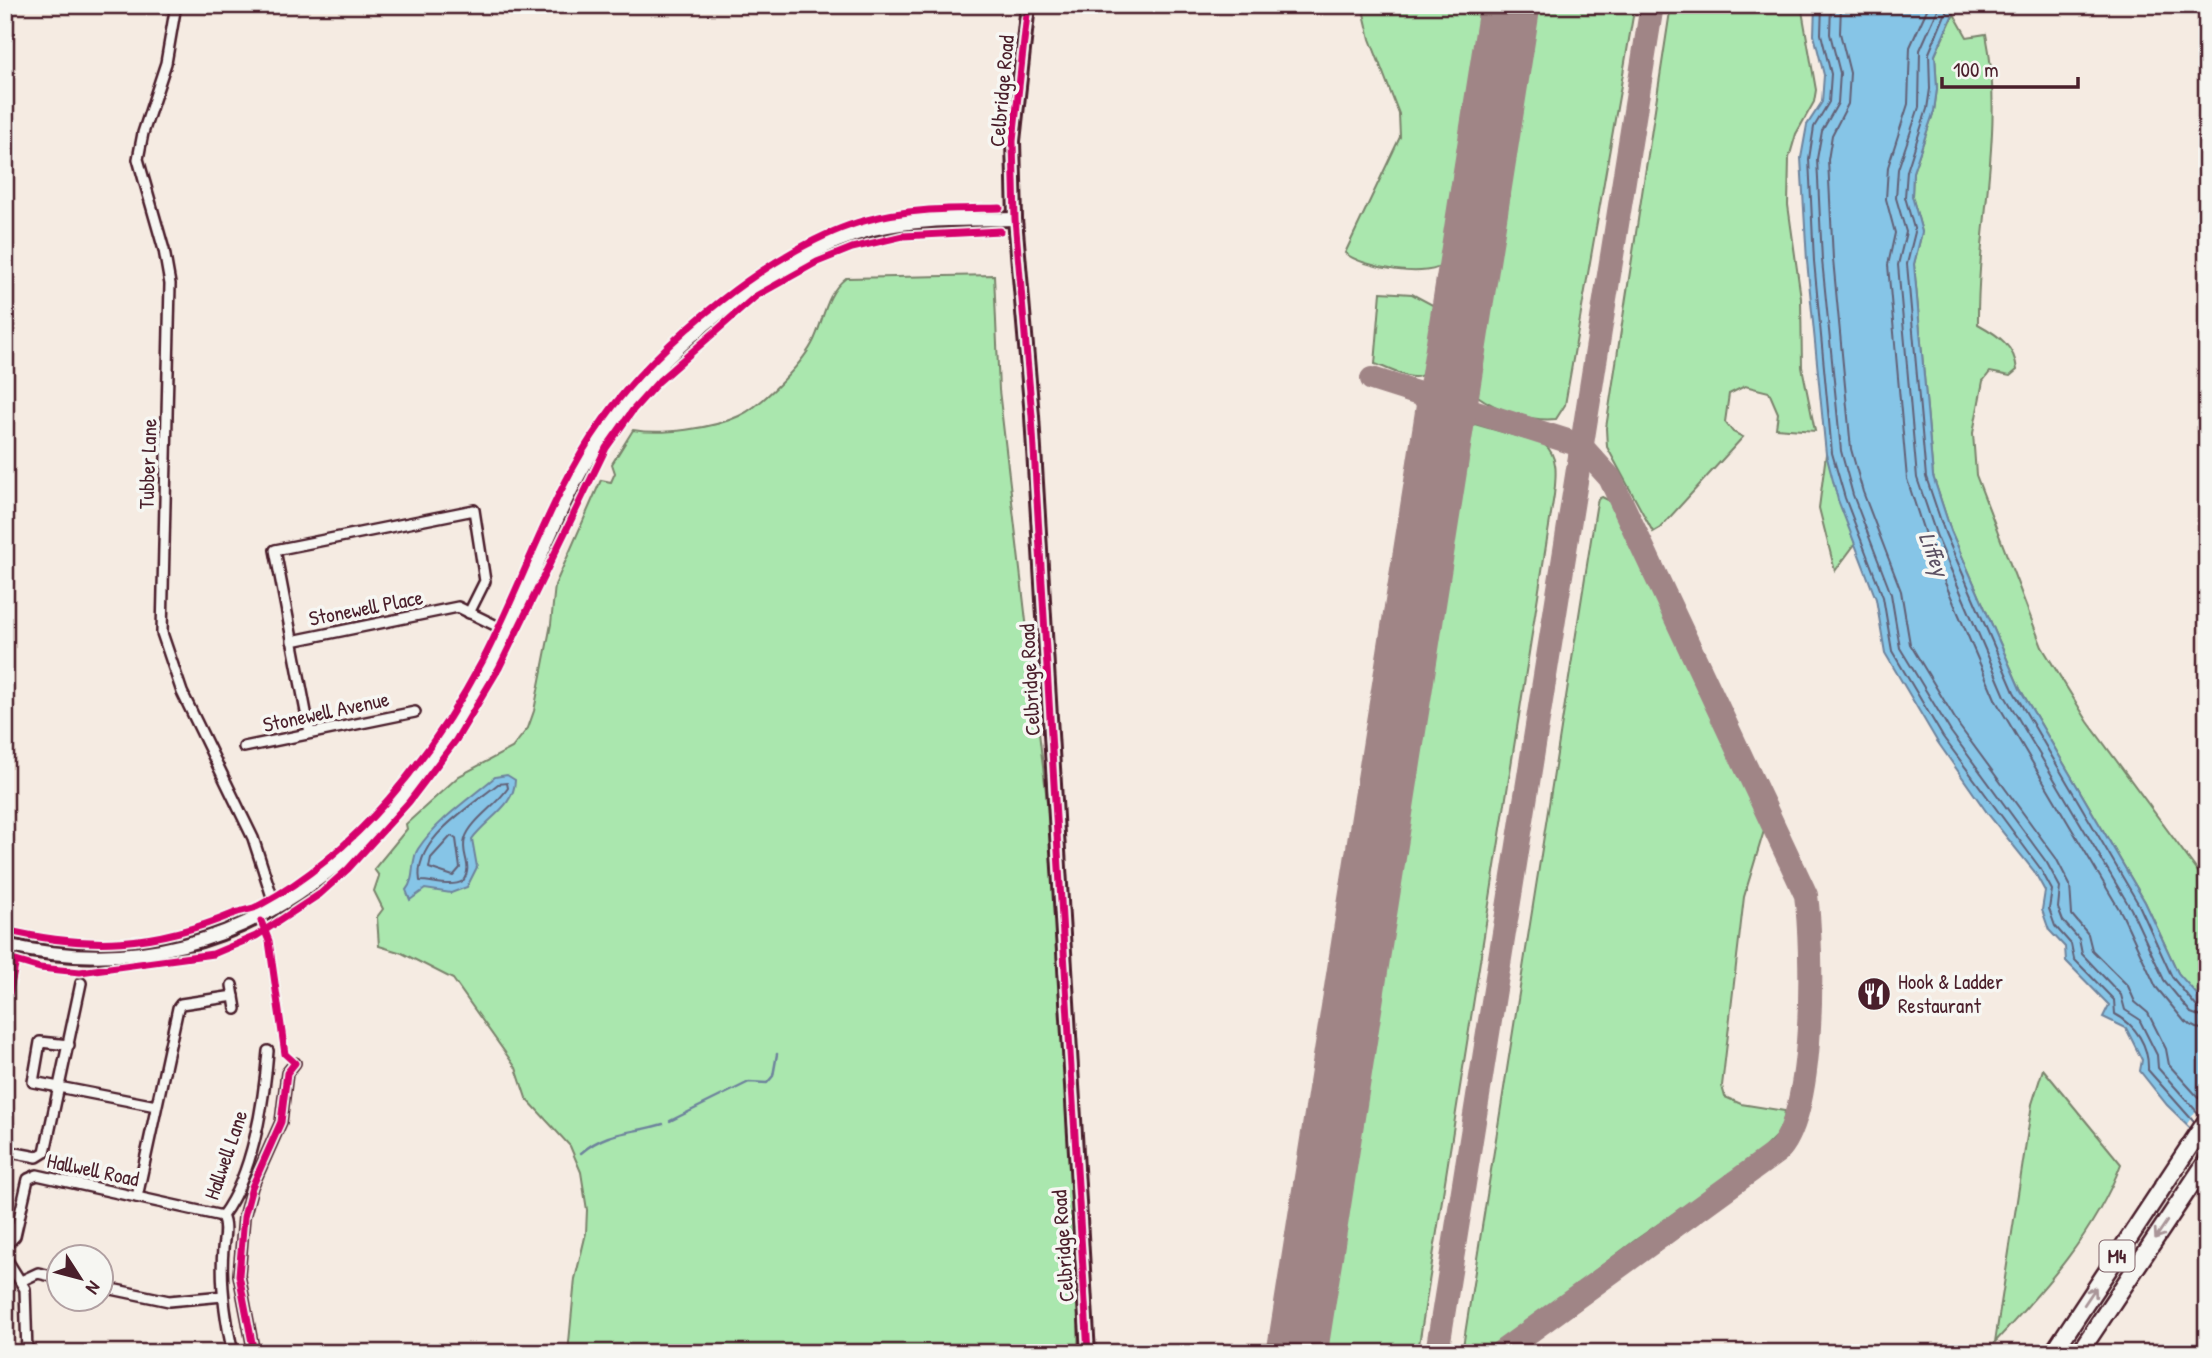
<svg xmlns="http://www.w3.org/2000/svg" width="2212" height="1358" font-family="'Patrick Hand',sans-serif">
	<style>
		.green { fill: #aae7ae; stroke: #7a836c; stroke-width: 2 }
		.water { fill: #86c5e7; stroke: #6e839c; stroke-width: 2 }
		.pier { fill: #f5ebe2 }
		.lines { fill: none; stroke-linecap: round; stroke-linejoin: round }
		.shore { stroke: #626176; stroke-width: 2 }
		.stream { stroke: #6e839c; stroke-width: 2.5 }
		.taxiway { stroke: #a08586; stroke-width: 24 }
		.runway { stroke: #a08586; stroke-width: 61 }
		.street-casing { stroke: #4a1f2b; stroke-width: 14 }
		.secondary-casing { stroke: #4a1f2b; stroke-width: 18 }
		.highway-casing { stroke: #4a1f2b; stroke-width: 21 }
		.street { stroke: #f6f6f2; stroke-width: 9 }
		.secondary { stroke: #f6f6f2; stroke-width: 12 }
		.highway { stroke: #f6f6f2; stroke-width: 16 }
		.cycleway-casing { stroke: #f6f6f2; stroke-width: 11 }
		.cycleway { stroke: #d6006c; stroke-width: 7 }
		.oneway { stroke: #a99598 }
		.labels { text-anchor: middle; stroke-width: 7; stroke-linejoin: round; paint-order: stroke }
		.shield { fill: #f6f6f2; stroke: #7e6067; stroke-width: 2 }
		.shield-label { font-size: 19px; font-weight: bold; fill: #4a1f2b }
		.street-label { font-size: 21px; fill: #4a1f2b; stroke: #f6f6f2 }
		.poi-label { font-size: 21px; fill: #4a1f2b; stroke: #f6f6f2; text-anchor: start }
		.water-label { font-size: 23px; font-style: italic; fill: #5c5163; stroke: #f6f6f2 }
	</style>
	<rect width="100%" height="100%" fill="#f5ebe2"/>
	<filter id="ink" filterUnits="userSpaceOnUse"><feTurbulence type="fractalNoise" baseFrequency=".0143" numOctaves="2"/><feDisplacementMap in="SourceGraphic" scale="14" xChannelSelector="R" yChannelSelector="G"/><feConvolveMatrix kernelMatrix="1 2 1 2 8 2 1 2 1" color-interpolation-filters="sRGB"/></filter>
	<g filter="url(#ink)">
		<!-- green -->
		<g class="green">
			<path d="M1362,5H1489L1446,262C1431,281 1361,267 1345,253L1400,137L1399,114L1370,39Z"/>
			<path d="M1537,5H1635L1565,405L1556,419C1531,422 1497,410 1476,395L1474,385L1490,273Z"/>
			<path d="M1671,5H1801L1816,90L1814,102L1796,134L1789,158L1788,205L1801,298L1802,367L1815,431L1776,428L1778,413L1769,392L1745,386L1729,394L1725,422L1733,432L1743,437L1660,528L1653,532L1607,447L1606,428Z"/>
			<path d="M1954,14L1967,37L1986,34C2005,128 1977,228 1978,324C1998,335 2015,346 2017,370L2010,376L1990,372L1983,381L1973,433L1976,475L2042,647L2088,722L2207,884V1011L2178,973L2145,902L2020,689L1951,531L1933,476L1914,264L1922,232L1912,196L1913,172L1934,111L1937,89L1935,55Z"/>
			<path d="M994,275L999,390L1049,818L1063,1053L1082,1205L1078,1353H568L575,1279L586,1233L587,1210L581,1172L570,1146L526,1098L516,1068L453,979L402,953L379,946L377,917L383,909L374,891L379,876L374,869L407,829L406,824L459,776L512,748L528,728L534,711L551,624L555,585L601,480L611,482L615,473L612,464L633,430C661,435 712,429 739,416C761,406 800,366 812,344C824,322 824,295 846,278Z"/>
			<path d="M1381,292L1412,294L1442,310C1439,327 1437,379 1413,377C1401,376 1387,368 1375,364Z"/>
			<path d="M1471,423L1544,444C1559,456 1556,477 1554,495L1419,1345L1415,1353H1325L1323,1340L1396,857L1464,452Z"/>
			<path d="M1826,454L1855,544L1835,571L1819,508Z"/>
			<path d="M1602,497L1614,503L1766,824L1744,897L1722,1086L1725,1097L1741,1104L1785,1111L1782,1130L1756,1156L1637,1239L1486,1353H1462L1596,508L1598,499Z"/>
			<path d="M2043,1069L2121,1164C2095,1233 2045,1288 1995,1342L2032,1104Z"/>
		</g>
		<!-- water -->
		<g class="water">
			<path d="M1815,5H1957L1935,55L1937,89L1934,111L1913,172L1912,196L1922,232L1914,264L1933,476L1951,531L2020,689L2145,902L2178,973L2207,1006V1144L2167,1105L2140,1071L2142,1060L2126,1028L2103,1017L2109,1005L2066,961L2065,947L2049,930L2042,910L2045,891L2034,871L1988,814L1937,741L1885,653L1876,599L1838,500L1826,454L1807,261L1801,158L1807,125L1822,102L1824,75L1814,35Z"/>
			<path d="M507,775L515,780C515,806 486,819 472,839L477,867L467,887L451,893L425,889L410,900L406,890C416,878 410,861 418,849C437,820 469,799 495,777Z"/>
		</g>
		<!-- pier -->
		<path class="pier" d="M2207,1094V1144L2187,1124Z"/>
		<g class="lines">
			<!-- shore -->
			<g class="shore">
				<path d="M1822,5L1821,34L1831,74L1829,102L1814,127L1809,159L1814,261L1832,453L1845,498L1883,597L1892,651L1943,737L2040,868L2052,890L2049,909L2055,926L2071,944L2074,959L2114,1000L2115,1014C2136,1025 2149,1046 2148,1070L2194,1122"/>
				<path d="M1831,5L1830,34L1840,73L1838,103L1822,131L1817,159L1822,260L1841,451L1853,495L1891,594L1900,648L1951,732L2047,863L2060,887L2058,908L2063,921L2079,939L2082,954L2121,995L2125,1010L2139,1019L2157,1055L2158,1068L2199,1114"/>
				<path d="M1841,5L1840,33L1850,73L1848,104L1832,135L1828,160L1833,259L1851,449L1863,492L1901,591L1910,644L1960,727L2056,858L2070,885L2072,915L2088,934L2092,950L2128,986L2135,1002L2148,1013L2166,1049L2169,1065L2207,1107"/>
				<path d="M1929,5L1910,47L1908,104L1888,167L1886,199L1895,233L1888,265L1907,479L1927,541L1996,701L2122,914L2156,987L2185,1022L2196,1028L2207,1030"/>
				<path d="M1940,5L1920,50L1919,107L1898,169L1896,198L1906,232L1898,265L1917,478L1937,537L2005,696L2131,909L2164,980L2191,1013L2207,1019"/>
				<path d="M1949,5L1929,53L1930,89L1927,109L1907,171L1905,197L1915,232L1907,264L1926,477L1945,533L2014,692L2139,905L2172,977L2196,1006L2207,1011"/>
				<path d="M507,783L508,788C497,805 470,821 465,839C460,855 474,865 463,881C451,888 433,881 420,881C413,840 470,807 498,784Z"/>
				<path d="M451,836L456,839L460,868L453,876L429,868L431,858Z"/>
			</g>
			<!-- stream -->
			<g class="stream">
				<path d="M670,1121L749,1082L767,1083L773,1076L777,1054"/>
				<path d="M581,1153C608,1130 631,1134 663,1124"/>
			</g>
			<!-- taxiway -->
			<g class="taxiway">
				<path d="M1372,379L1580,445L1610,478L1806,895C1813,948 1816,1114 1778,1151L1500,1353"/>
				<path d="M1437,1353L1652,5"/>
			</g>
			<!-- runway -->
			<path class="runway" d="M1297,1353L1510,5"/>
			<!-- street casing -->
			<g class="street-casing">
				<g id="street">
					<path d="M176,5L166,63L143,133L138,159L164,250L170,284L162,633L182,692L253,838L276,909"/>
					<path d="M292,641L458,607L507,631"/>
					<path d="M310,733L275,550L474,510L485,581L469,613"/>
					<path d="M244,747L415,712"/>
					<path d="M5,933L8,922"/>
					<path d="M232,985L236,1009"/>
					<path d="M69,1045L40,1042L33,1082L156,1106"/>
					<path d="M5,1151L37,1157L45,1152L81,983"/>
					<path d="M137,1197L178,1008L181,1004L234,996"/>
					<path d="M222,1216C253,1175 264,1101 268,1051"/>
					<path d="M222,1216C227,1226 224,1238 223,1249C220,1284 225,1318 233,1353"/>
					<path d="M5,1246L15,1236L28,1179L37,1175L222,1216"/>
					<path d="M5,1257L25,1289L27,1353"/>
					<path d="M21,1281L38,1273L60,1278"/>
					<path d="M102,1287L169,1301L223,1296"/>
					<path d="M254,1353L239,1275L244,1217L252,1187L281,1122L287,1073L295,1063"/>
				</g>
			</g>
			<!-- secondary casing -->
			<g class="secondary-casing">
				<g id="secondary">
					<path d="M1028,5L1013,141L1015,219L1032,416L1088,1353"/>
					<path d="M5,945C232,997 394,852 492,662C536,577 565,478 626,403C683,334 786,252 873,229C920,218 968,220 1015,219"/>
				</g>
			</g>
			<!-- highway casing -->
			<g class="highway-casing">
				<g id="highway">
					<path d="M2053,1353L2207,1120"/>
					<path d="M2079,1353L2207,1161"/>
				</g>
			</g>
			<!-- street -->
			<use href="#street" class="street"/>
			<!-- secondary -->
			<use href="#secondary" class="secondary"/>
			<!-- highway -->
			<use href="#highway" class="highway"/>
			<!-- cycleway casing -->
			<g class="cycleway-casing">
				<g id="cycleway">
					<path d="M1028,5L1013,141L1015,219L1032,416L1088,1353"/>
					<path d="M5,930C89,950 154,947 235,913C243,910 252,910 260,905C357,853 432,756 483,660C524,581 551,492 603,420C655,345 778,243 867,220C910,208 955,209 1000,208"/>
					<path d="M5,1014L16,961L40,968L80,972L213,954L256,936L320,894L348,869L409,802L456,740L499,668L606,448L633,410L659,381L756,296L817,262L852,248L903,236L1000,231"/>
					<path d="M254,1353L239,1275L244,1217L252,1187L281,1122L287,1073L295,1063L285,1054L269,941L261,921"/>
				</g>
			</g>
			<!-- cycleway -->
			<use href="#cycleway" class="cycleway"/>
		</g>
		<!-- one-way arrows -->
		<defs><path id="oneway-shaft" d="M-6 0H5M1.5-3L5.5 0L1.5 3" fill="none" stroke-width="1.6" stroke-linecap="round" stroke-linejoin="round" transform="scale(1.75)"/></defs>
		<g class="oneway">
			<use href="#oneway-shaft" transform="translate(2161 1230) rotate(124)"/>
			<use href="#oneway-shaft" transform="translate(2090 1296) rotate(-56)"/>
		</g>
	</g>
	<!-- icons -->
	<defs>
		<g id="restaurant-disc" transform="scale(1.75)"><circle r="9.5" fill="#4a1f2b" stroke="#f6f6f2"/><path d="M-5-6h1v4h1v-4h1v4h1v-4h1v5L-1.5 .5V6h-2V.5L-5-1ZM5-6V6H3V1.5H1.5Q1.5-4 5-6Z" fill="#fff"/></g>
	</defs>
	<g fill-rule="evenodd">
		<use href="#restaurant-disc" x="1874" y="994"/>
	</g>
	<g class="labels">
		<!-- shield labels -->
		<rect class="shield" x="2099.5" y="1240.5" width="35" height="31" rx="5"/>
		<g class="shield-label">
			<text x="2117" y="1263">M4</text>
		</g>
		<!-- street labels -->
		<g class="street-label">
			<text transform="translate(1002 91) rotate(-85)" y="7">Celbridge Road</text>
			<text transform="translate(148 464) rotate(-88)" y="7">Tubber Lane</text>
			<text transform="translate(366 608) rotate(-11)" y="7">Stonewell Place</text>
			<text transform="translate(1030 680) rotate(-93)" y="7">Celbridge Road</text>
			<text transform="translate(326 712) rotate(-12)" y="7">Stonewell Avenue</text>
			<text transform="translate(226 1155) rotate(-71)" y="7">Hallwell Lane</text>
			<text transform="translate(93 1170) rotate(12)" y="7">Hallwell Road</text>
			<text transform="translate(1063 1246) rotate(-94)" y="7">Celbridge Road</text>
		</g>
		<!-- poi labels -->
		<g class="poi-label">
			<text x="1898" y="989">Hook &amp; Ladder<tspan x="1898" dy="24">Restaurant</tspan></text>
		</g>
		<!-- water labels -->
		<g class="water-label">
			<text transform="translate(1934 554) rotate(69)" y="8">Liffey</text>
		</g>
	</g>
	<!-- margin -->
	<rect width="2212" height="1358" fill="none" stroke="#f6f6f2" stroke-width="28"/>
	<rect x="14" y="14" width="2184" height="1330" fill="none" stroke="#4a1f2b" stroke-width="2.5" filter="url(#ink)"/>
	<!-- north arrow -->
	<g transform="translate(80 1278) rotate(126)"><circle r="33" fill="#f6f6f2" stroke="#b1a0a2" stroke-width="2"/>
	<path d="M0-5L12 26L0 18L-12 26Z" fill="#4a1f2b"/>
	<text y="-10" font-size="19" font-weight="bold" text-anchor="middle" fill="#4a1f2b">N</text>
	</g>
	<!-- scale -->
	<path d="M1942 77v10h136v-10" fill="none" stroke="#4a1f2b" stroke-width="3.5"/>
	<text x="1953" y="77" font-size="21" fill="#4a1f2b" stroke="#f6f6f2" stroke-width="5" paint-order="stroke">100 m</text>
</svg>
